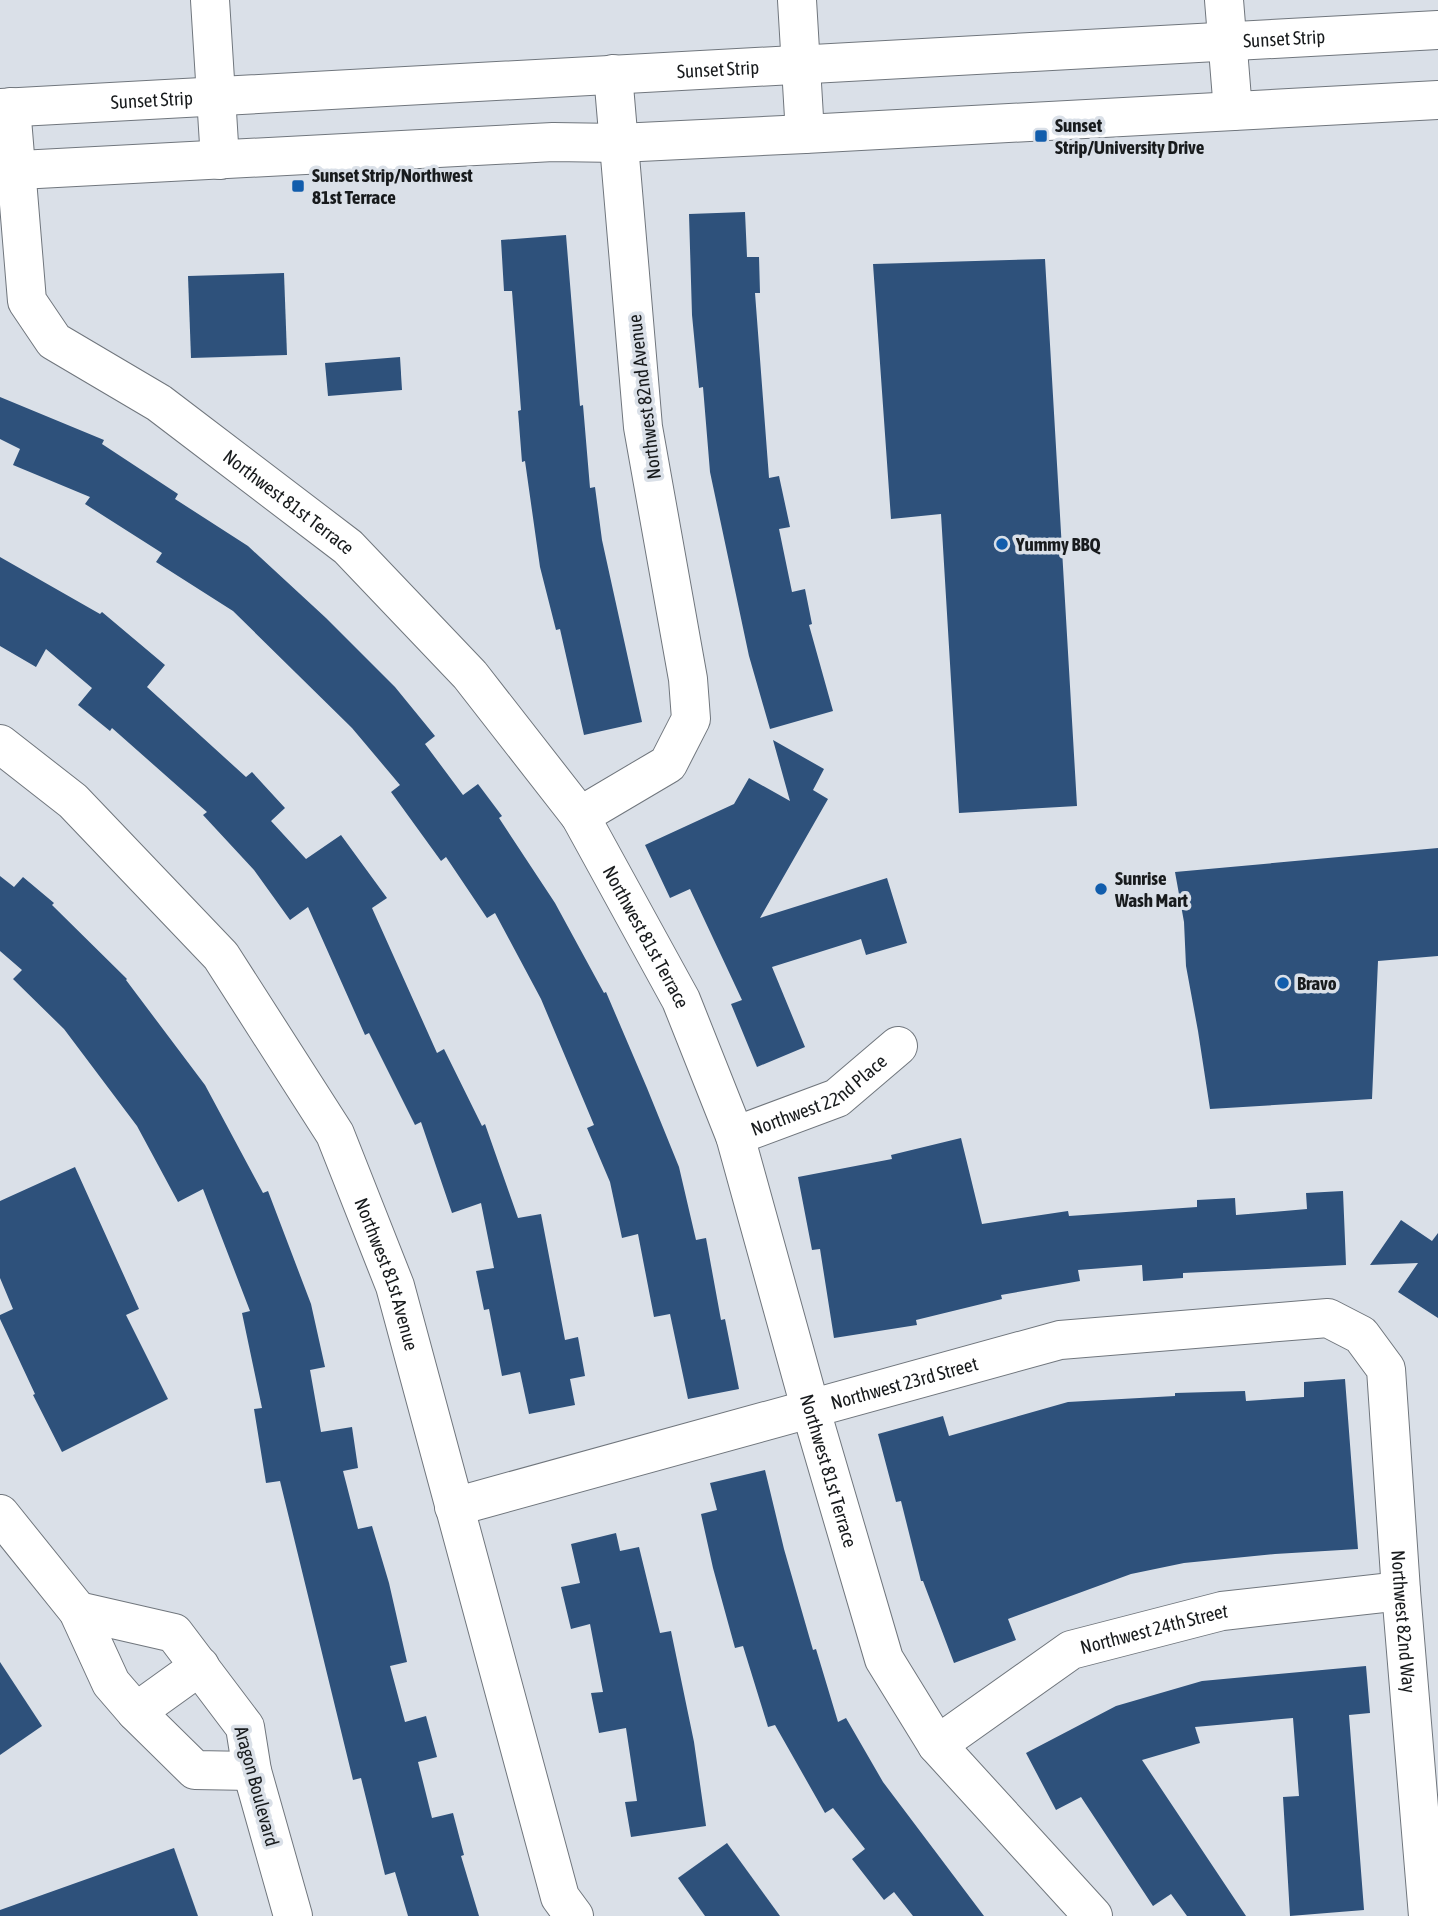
<svg xmlns="http://www.w3.org/2000/svg" width="1438" height="1916" font-family="'Asap Condensed',sans-serif">
	<style>
		.building { fill: #2e517b }
		.lines { fill: none; stroke-linecap: round; stroke-linejoin: round }
		.minor-casing { stroke: #70767d; stroke-width: 40 }
		.tertiary-casing { stroke: #70767d; stroke-width: 40 }
		.minor { stroke: #fff; stroke-width: 38 }
		.tertiary { stroke: #fff; stroke-width: 38 }
		.poi-dot { fill: #115dac; stroke: #dae0e8; stroke-width: 2.5 }
		.labels { text-anchor: middle; stroke-width: 7; stroke-linejoin: round; paint-order: stroke }
		.street-label { font-size: 19px; fill: #181b1d; stroke: #dae0e8 }
		.poi-label { font-size: 19px; font-weight: bold; fill: #181b1d; stroke: #dae0e8; text-anchor: start }
	</style>
	<rect width="100%" height="100%" fill="#dae0e8"/>
	<!-- building -->
	<g class="building">
		<path d="M745,212L747,257H759L760,293H755L769,478L779,476L790,527L779,529L792,592L805,589L812,624L809,625L833,711L770,729L749,656L710,472L703,387L699,388L692,315L689,214Z"/>
		<path d="M566,235L580,406L583,405L590,488L595,487L602,540L642,722L584,735L560,629L556,630L540,567L525,461L522,462L518,411L521,410L512,291H504L501,240Z"/>
		<path d="M1045,259L1077,806L959,813L941,514L891,519L873,264Z"/>
		<path d="M284,273L287,355L191,358L188,276Z"/>
		<path d="M400,357L402,390L328,396L325,363Z"/>
		<path d="M0,397L104,440L102,444L178,494L175,499L248,546L326,618L395,687L435,736L425,744L463,795L478,784L502,816L499,818L555,903L604,993L606,992L647,1088L679,1167L696,1240L706,1238L721,1320L725,1319L739,1389L688,1399L670,1314L654,1317L638,1234L622,1238L610,1182L587,1128L594,1125L541,999L495,913L487,918L446,857L441,861L391,792L400,785L352,728L233,611L156,562L162,553L85,504L90,497L13,465L20,449L0,439Z"/>
		<path d="M0,557L100,614L102,612L165,665L147,687L246,777L252,772L285,808L271,821L306,859L341,835L387,898L372,908L437,1053L444,1049L482,1126L485,1124L518,1218L541,1214L565,1340L578,1337L585,1376L570,1379L575,1405L529,1414L520,1372L502,1376L489,1309L484,1310L476,1271L494,1268L481,1203L452,1213L421,1122L415,1125L369,1033L365,1035L308,907L290,920L254,870L203,815L207,812L112,728L110,731L78,705L92,688L46,649L36,667L0,646Z"/>
		<path d="M773,740L824,769L813,790L828,799L760,918L887,878L907,943L866,955L861,939L772,967L805,1047L757,1067L731,1004L742,1000L690,889L670,898L645,845L734,804L749,778L790,801Z"/>
		<path d="M1438,848V956L1378,961L1372,1099L1210,1109L1198,1031L1186,966L1184,922L1175,872Z"/>
		<path d="M0,876L14,887L23,877L54,903L52,905L127,979L126,980L205,1085L263,1193L268,1191L311,1304L325,1367L310,1370L321,1432L352,1427L358,1468L343,1471L358,1529L372,1526L389,1583L407,1662L390,1666L405,1722L426,1716L437,1757L418,1762L432,1818L453,1813L464,1855L461,1856L479,1916H408L395,1872L385,1875L361,1778L353,1780L280,1481L266,1483L254,1409L262,1408L242,1313L250,1311L203,1189L178,1202L137,1126L64,1029L13,979L22,970L0,951Z"/>
		<path d="M961,1138L982,1224L1068,1211L1069,1216L1197,1207V1200L1235,1198L1236,1215L1307,1209L1306,1193L1343,1191L1346,1265L1183,1273V1278L1143,1281L1142,1265L1078,1270L1080,1281L1001,1295L1002,1299L916,1320L917,1325L834,1338L820,1249L812,1250L798,1177L892,1159L891,1155Z"/>
		<path d="M75,1167L139,1309L126,1315L168,1399L62,1452L33,1395L35,1394L0,1319V1315L13,1309L0,1278V1201Z"/>
		<path d="M1401,1220L1432,1241L1438,1233V1318L1398,1292L1418,1263L1370,1265Z"/>
		<path d="M1345,1379L1358,1549L1275,1554L1184,1563L1131,1574L1008,1619L1016,1640L954,1663L923,1581H921L901,1501L896,1502L878,1434L943,1416L949,1436L1068,1402L1175,1396V1393L1245,1391L1246,1401L1304,1397V1382Z"/>
		<path d="M765,1470L784,1549L813,1650L816,1649L838,1722L846,1718L883,1782L984,1916H913L894,1892L884,1900L852,1859L865,1849L833,1808L825,1813L775,1725L768,1727L743,1646L735,1648L713,1568L701,1514L717,1510L710,1483Z"/>
		<path d="M616,1533L620,1551L639,1547L660,1633L671,1631L694,1742L706,1826L631,1837L625,1802L637,1801L626,1728L599,1733L591,1693L603,1692L590,1624L571,1629L561,1587L580,1583L571,1544Z"/>
		<path d="M0,1662L42,1726L0,1755Z"/>
		<path d="M1366,1666L1370,1713L1349,1715L1364,1910L1290,1916L1283,1797L1299,1796L1293,1718L1195,1727L1200,1743L1142,1760L1246,1916H1187L1171,1894L1153,1906L1081,1797L1056,1810L1026,1753L1116,1706L1202,1681Z"/>
		<path d="M727,1843L780,1916H705L678,1878Z"/>
		<path d="M174,1848L198,1916H0V1910Z"/>
	</g>
	<g class="lines">
		<!-- minor casing -->
		<g class="minor-casing">
			<g id="minor">
				<path d="M210,0L220,160"/>
				<path d="M797,0L805,134"/>
				<path d="M1224,0L1233,111"/>
				<path id="s1" d="M11,107L27,301L54,341L159,403L348,547L470,675L580,816L681,1000L735,1136L810,1407L884,1659L937,1745L1093,1916"/>
				<path id="s2" d="M0,744L73,801L221,956L335,1134L395,1286L560,1897L574,1916"/>
				<path d="M580,816L668,764L691,719L688,679L643,427L613,74"/>
				<path id="s3" d="M735,1136L837,1098L898,1046"/>
				<path id="s4" d="M454,1507L1060,1340L1328,1318L1361,1335L1386,1369L1401,1591L1428,1916"/>
				<path d="M0,1514L78,1611L111,1683L136,1712L195,1770L252,1771"/>
				<path d="M78,1611L174,1633L245,1727L252,1771L293,1916"/>
				<path d="M136,1712L200,1666"/>
				<path id="s5" d="M937,1745L1071,1650L1222,1611L1401,1591"/>
			</g>
		</g>
		<!-- tertiary casing -->
		<g class="tertiary-casing">
			<g id="tertiary">
				<path id="s6" d="M0,108L1438,30"/>
				<path d="M0,171L553,142L619,143L805,134L1438,100"/>
			</g>
		</g>
		<!-- minor -->
		<use href="#minor" class="minor"/>
		<!-- tertiary -->
		<use href="#tertiary" class="tertiary"/>
	</g>
	<!-- markers -->
	<g class="poi-dot">
		<rect x="1034" y="129" width="14" height="14" rx="3.5"/>
		<rect x="291" y="179" width="14" height="14" rx="3.5"/>
		<circle cx="1002" cy="544" r="7"/>
		<circle cx="1101" cy="889" r="7"/>
		<circle cx="1283" cy="983" r="7"/>
	</g>
	<g class="labels">
		<!-- street labels -->
		<g class="street-label">
			<text dy="7" stroke="none"><textPath href="#s6" startOffset="1286">Sunset Strip</textPath></text>
			<text dy="7" stroke="none"><textPath href="#s6" startOffset="719">Sunset Strip</textPath></text>
			<text dy="7" stroke="none"><textPath href="#s6" startOffset="152">Sunset Strip</textPath></text>
			<text transform="translate(644 397) rotate(-97)" y="7">Northwest 82nd Avenue</text>
			<text dy="7" stroke="none"><textPath href="#s1" startOffset="528">Northwest 81st Terrace</textPath></text>
			<text dy="7" stroke="none"><textPath href="#s1" startOffset="1096">Northwest 81st Terrace</textPath></text>
			<text dy="7" stroke="none"><textPath href="#s3" startOffset="94">Northwest 22nd Place</textPath></text>
			<text dy="7" stroke="none"><textPath href="#s2" startOffset="668">Northwest 81st Avenue</textPath></text>
			<text dy="7" stroke="none"><textPath href="#s4" startOffset="467">Northwest 23rd Street</textPath></text>
			<text dy="7" stroke="none"><textPath href="#s1" startOffset="1662">Northwest 81st Terrace</textPath></text>
			<text dy="7" stroke="none"><textPath href="#s4" startOffset="1230">Northwest 82nd Way</textPath></text>
			<text dy="7" stroke="none"><textPath href="#s5" startOffset="250">Northwest 24th Street</textPath></text>
			<text transform="translate(257 1786) rotate(75)" y="7">Aragon Boulevard</text>
		</g>
		<!-- poi labels -->
		<g class="poi-label">
			<text x="1055" y="132">Sunset<tspan x="1055" dy="22">Strip/University Drive</tspan></text>
			<text x="312" y="182">Sunset Strip/Northwest<tspan x="312" dy="22">81st Terrace</tspan></text>
			<text x="1016" y="551">Yummy BBQ</text>
			<text x="1115" y="885">Sunrise<tspan x="1115" dy="22">Wash Mart</tspan></text>
			<text x="1297" y="990">Bravo</text>
		</g>
	</g>
</svg>
